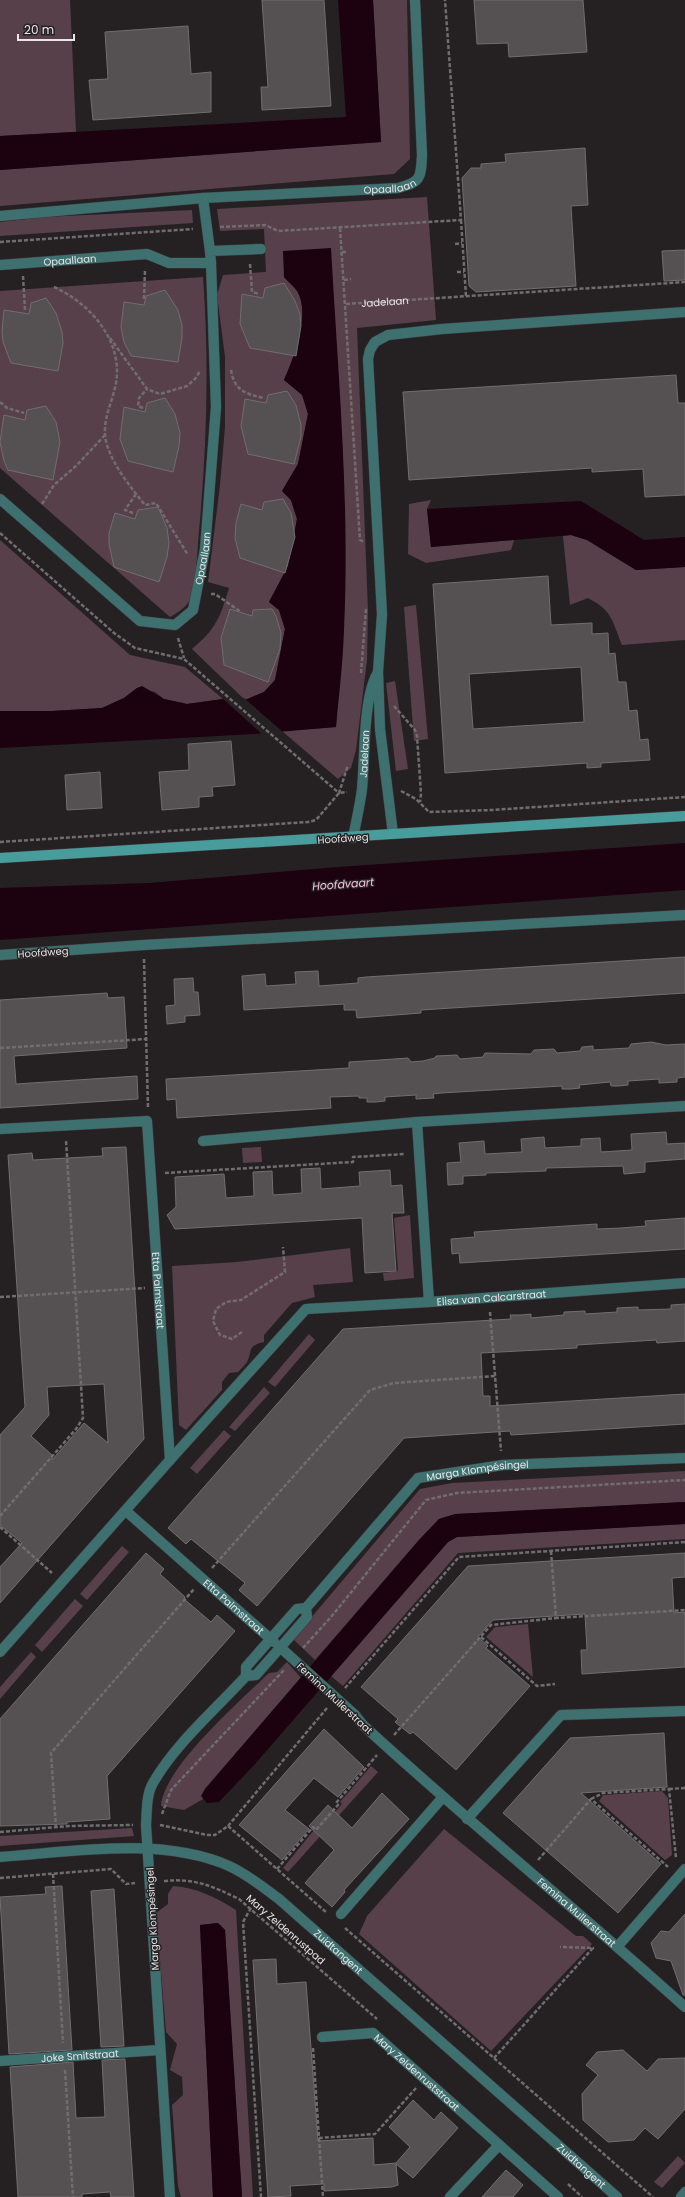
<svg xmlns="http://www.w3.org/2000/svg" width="685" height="2197" font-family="Poppins,sans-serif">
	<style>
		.green { fill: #57404a }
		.water { fill: #1c010f }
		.pier { fill: #252123 }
		.building { fill: #555052; stroke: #726d6f; fill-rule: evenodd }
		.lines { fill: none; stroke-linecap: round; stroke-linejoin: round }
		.lane-casing { stroke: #403d3e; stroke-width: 11 }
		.street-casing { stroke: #403d3e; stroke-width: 11 }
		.secondary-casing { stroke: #403d3e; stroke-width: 11 }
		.path { stroke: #716d6f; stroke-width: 2.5; stroke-dasharray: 4 2; stroke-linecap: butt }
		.lane { stroke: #3e7070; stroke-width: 10 }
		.street { stroke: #3e7070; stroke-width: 10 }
		.secondary { stroke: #489d9c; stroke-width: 10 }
		.labels { text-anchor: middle; stroke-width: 3; stroke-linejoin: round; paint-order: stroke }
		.street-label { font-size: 10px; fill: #e9e6e7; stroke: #252123 }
		.water-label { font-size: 11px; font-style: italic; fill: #f8c0da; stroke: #252123 }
	</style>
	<rect width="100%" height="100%" fill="#252123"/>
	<!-- green -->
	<g class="green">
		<path d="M0,0H70L76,132L0,136Z"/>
		<path d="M373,0H407L410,159L394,174L0,206V170L381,142Z"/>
		<path d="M427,197L436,320L357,328L368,611L367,660L356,750L351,768L338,779L282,731L336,727L344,550L343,461L330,248L284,277C288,282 294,286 297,291C311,313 294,358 284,380L303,395L308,414L298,464L282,491L291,500L297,519L288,566L269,602L279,610L285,629L275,680L264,692L245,700L192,649C216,629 220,618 229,588L208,582L220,485L225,427V357L217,295L223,275L266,272L264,229L220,231L217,209Z"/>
		<path d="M192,210L193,223L0,236V222L44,217Z"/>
		<path d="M203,277C209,358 207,439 200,520C197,546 198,575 190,599C187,607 177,613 170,617L0,468V291Z"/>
		<path d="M431,500L427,509L431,547L514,540L511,550L426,563L408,554L409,504Z"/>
		<path d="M571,535L587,540L636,570L685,567V640L622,645C612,621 613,611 588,598L570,605L563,536Z"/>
		<path d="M0,540L130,655L185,667L223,699L187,704L164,699L155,692L137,688L124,698L102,708L52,711H0Z"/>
		<path d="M416,605L428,739L414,741L404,607Z"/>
		<path d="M395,681L408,769L396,771L386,683Z"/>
		<path d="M261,1147L262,1162L243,1163L242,1148Z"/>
		<path d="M410,1215L414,1278L384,1281L383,1273L398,1271L394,1218Z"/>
		<path d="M350,1248L353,1282L313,1285L315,1297L292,1303L264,1335V1342C246,1346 253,1351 247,1362C245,1365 241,1369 238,1372L229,1373L222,1382V1390L186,1430L179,1425L172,1266L237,1262Z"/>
		<path d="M309,1334L315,1340L275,1387L268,1382Z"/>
		<path d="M264,1387L270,1393L235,1431L229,1427Z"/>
		<path d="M224,1430L231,1436L197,1474L190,1468Z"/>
		<path d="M685,1471V1502L456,1514L439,1519L419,1540L315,1660L293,1639L420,1489L452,1483Z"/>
		<path d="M685,1524V1539L458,1553L343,1686L331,1676L448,1542L457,1537Z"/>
		<path d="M122,1546L129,1552L87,1600L80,1594Z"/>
		<path d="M75,1599L83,1606L42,1652L35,1645Z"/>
		<path d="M528,1624L533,1677L486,1637L495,1627Z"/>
		<path d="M31,1652L36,1657L0,1699V1687Z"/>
		<path d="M287,1662L301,1678L205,1789L202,1796L203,1799L184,1810L161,1806C163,1768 241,1700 269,1673L277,1672Z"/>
		<path d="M371,1766L378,1772L288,1872L283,1868L314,1830L317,1833L342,1804L340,1802Z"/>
		<path d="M662,1791L668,1798L672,1855L665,1860L599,1801L603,1795Z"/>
		<path d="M132,1828L134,1836L0,1846V1836Z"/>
		<path d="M444,1829L576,1936H583L592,1944L491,2051L359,1934L367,1916Z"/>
		<path d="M173,1886C198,1888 215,1897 236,1910L253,2197H242L225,1930L218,1923L200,1925L213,2197H181L178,2186L172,2105L183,2095L182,2077L170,2070L177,2044L166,2032L156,1913L168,1904V1894Z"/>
		<path d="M678,2156L685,2163L662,2188L654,2182Z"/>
	</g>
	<!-- water -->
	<g class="water">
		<path d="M338,0H373L381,142L0,170V136L346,117Z"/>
		<path d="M331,248C338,374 350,503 344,630C343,662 339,694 336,727L254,734L0,748V711H52L102,708L124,698L137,688L142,686L164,699L187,704L223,699L245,700L264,692L275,680L285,629L279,610L269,602L288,566L297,519L291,500L282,491L298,464L308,414L302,395L284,380C294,358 311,313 297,291C294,286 288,282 284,277L283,251Z"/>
		<path d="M581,501L644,540L685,537V567L636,570L587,540L571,535L431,547L427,509Z"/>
		<path d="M685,843V890L0,940V888L149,883L338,867Z"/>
		<path d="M685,1502V1524L457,1537L448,1542L255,1764L219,1802L207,1803L201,1796L205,1789L419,1540L439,1519L455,1514Z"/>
		<path d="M218,1923L225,1930L242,2197H213L200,1925Z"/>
	</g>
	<!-- pier -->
	<path class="pier" d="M228,697L244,698L284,733L263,735L222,698Z"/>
	<!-- building -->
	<g class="building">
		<path d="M262,0H324L331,106L262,110L261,87H268Z"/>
		<path d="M474,0H583L587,52L509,57L508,43L477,44Z"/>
		<path d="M188,26L191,74L211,72V112L93,120L89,80L108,79L105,32Z"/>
		<path d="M585,148L588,205L571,206L576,286L476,292L469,286L462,178L471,168H481V164L506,162L505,154Z"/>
		<path d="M685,250V280L664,281L662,251Z"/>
		<path d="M284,283L295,301L300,314L301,326L296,356L250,348L240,324L242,294L263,298L265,288Z"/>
		<path d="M165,290L178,310L182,325V338L178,362L131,356L124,342L121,327L124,302L144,305L146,296Z"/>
		<path d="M46,298L56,313L62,332L63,343L58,371L11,363L3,342L2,331L4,310L29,314L31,303Z"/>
		<path d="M676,375L678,403H685V495L645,497L643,469L592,472V468L409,480L403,392Z"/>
		<path d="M287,391L296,405L301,425V437L294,464L248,454L241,426L245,399L266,403L268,395Z"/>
		<path d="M165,398L175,414L180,433L179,446L173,472L128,461L120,439L124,407L145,412L147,403Z"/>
		<path d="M46,406L56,422L60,442L53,480L8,470L4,461L0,442L4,415L25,420L27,410Z"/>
		<path d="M283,499L291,513L295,537L285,573L240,558L235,538L236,523L241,504L262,510L264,502Z"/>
		<path d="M158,507L167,528L169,543L167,557L159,582L114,567L109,544V533L115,513L135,519L138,510Z"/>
		<path d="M548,576L551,625L592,623V634L608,633L609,654L615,653L618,682H626L629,711L637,710L640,740L648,739L650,760L601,763V767L587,768V763L445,773L433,584ZM581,667L584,722L473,729L469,674Z"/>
		<path d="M230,609L252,616L253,610L272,609L276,616L281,633L280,649L268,682L224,665L221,638Z"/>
		<path d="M231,741L235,785L212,787L213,796L199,797V807L162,810L159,772L189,770L188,744Z"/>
		<path d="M100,772L102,808L67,810L65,775Z"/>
		<path d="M685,957V993L421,1010V1013L357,1018L356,1010H344V1004L244,1010L242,976L265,974L266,986L296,984L295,972L318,971L319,986L358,983V978L366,977Z"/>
		<path d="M193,978L194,992H198L200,1015L185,1016V1022L167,1024L166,1006L175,1005L174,979Z"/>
		<path d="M107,993L108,998L124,997L127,1048L14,1056L16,1084L137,1076L138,1099L0,1108V1000Z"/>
		<path d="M651,1042L666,1045L685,1044V1077L677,1078V1082L659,1083V1079L628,1081V1085L619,1086H611L610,1082L579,1085L580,1088L571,1089H562V1086L441,1093L433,1094L434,1098L416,1099V1095L385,1097V1101L376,1102H367V1098H359V1096L330,1097L331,1108L177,1118L176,1099L167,1100L166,1079L349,1068V1062L380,1060L408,1058L411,1062L423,1061L435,1058L436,1056L457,1055L460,1059L483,1057L485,1053L531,1054L534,1050L554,1049L557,1053L580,1051L582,1047L593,1046V1050L629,1048L631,1044Z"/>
		<path d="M666,1132L667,1144L685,1143V1159L645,1162V1172L624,1174L623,1166L546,1168V1171L486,1173V1175L463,1176V1184L448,1185L447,1163L461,1162L459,1143L484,1141L485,1154L522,1152L521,1139L544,1137L545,1148L581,1146V1139L600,1138L601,1152L632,1150L631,1134Z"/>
		<path d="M126,1147L144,1439L0,1603V1567L22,1543L0,1525V1435L25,1407L8,1155L32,1153L33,1160L103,1156L102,1148ZM104,1384L108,1443L84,1423L52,1460V1455L31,1436L49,1415L47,1387Z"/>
		<path d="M320,1168L321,1189L360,1186L359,1172L390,1170L391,1186L402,1185L404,1213H392L396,1271L365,1273L362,1218L175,1229L167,1215L176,1207L175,1177L224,1174L226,1198L254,1196L253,1172L272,1171L273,1195L302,1193L301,1169Z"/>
		<path d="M685,1218V1249L460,1263L459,1253L452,1254L451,1239L475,1237L474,1232L597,1224V1229L621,1228L646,1226L645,1221Z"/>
		<path d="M685,1304V1341L657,1343L656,1340L577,1345V1348L481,1353L483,1396H490V1406L685,1394V1424L511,1435L510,1431L404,1438L257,1606L239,1590L245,1583L191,1539L186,1544L168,1528L343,1329L511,1319L510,1315H521L531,1314V1318L564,1315V1312L585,1311V1314L617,1312V1308L638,1307V1310L671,1309V1305Z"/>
		<path d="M146,1553L164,1569L160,1574L185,1597L184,1599L211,1622L217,1615L235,1631L107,1776L110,1819L67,1822V1824L0,1826V1719Z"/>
		<path d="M685,1553V1577L672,1578L674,1613L685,1612V1667L582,1674L581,1650H587L585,1614L493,1620L478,1637L488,1646L486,1648L530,1686L456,1770L413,1732L410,1734L395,1722L398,1719L361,1687L468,1566Z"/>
		<path d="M324,1729L364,1767L338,1797L314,1778L285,1810L309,1829L282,1860L239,1825Z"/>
		<path d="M664,1733L667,1787L581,1793L661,1864L618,1913L503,1813L570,1738Z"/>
		<path d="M382,1793L409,1819L344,1890L345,1892L332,1907L305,1883L334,1850L309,1826L328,1805L352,1828Z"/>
		<path d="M62,1886L72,2050L9,2054L0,1897L46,1894L45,1887Z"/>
		<path d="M114,1889L124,2046L101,2047L91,1891Z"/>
		<path d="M685,1914V1995H683L671,1961L656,1958L651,1943L661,1931L669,1932Z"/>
		<path d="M276,1959L277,1984L306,1982L318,2141L373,2138L374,2165L396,2163L410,2147L389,2127L413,2100L434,2120L441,2112L458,2128L413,2178L396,2164L398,2185L392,2187L324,2191V2184L290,2186L291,2196L268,2197L253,1960Z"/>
		<path d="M623,2050L647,2071L658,2059L685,2058V2109L658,2139L645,2128L634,2140L608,2142L583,2120L582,2094L598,2075L586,2065L597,2052Z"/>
		<path d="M125,2059L134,2197H111L110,2192L82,2194V2197H18L10,2067L73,2062L76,2118L105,2117L102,2060Z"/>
		<path d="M506,2170L523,2185L513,2197H482Z"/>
	</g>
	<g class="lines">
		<!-- lane casing -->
		<g class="lane-casing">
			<g id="lane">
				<path d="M281,1648L355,1715"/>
				<path id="s2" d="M0,1857C72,1852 161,1836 229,1866C247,1874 263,1887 279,1899L617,2197"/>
			</g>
		</g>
		<!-- street casing -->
		<g class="street-casing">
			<g id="street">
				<path d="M203,198L210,251"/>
				<path id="s3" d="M0,216L203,198L398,188C421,182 421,178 422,155L415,0"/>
				<path id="s4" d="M0,265L147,254L169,263H211L210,251L261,249"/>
				<path id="s5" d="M0,499L140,621L175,625L193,610L205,549L216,407L211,263"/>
				<path d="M393,834L380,729L378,672L382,614L368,359L370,350L375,342L388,335L442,329L685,312"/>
				<path id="s6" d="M353,838C356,822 360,805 362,789C365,759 363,698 377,674"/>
				<path d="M0,955L144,945L685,915"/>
				<path id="s7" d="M417,1122L429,1302L685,1283"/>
				<path id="s8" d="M0,1129L147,1121L170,1460L0,1652"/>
				<path d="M203,1141L417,1122L685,1106"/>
				<path d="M170,1460L306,1309L429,1302"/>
				<path id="s9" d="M126,1511L274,1642"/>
				<path id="s10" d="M246,1676V1667L297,1609L306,1608L418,1478L503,1465L685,1458"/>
				<path id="s11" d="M355,1715L363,1725C468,1822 579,1911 685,2007"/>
				<path d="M467,1819L561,1715L685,1711"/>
				<path d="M341,1914L443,1797"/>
				<path d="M618,1946L685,1869"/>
				<path id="s12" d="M322,2037L373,2033L558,2197"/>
				<path id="s13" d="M0,2061L159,2050"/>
				<path d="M170,2197L146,1825C147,1812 146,1795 153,1783C176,1743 215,1710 246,1676L256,1675L307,1617L306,1608"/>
				<path d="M450,2197L499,2145"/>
				<path d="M681,2197L685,2192"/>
			</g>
		</g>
		<!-- secondary casing -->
		<g class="secondary-casing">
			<path id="secondary" d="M0,858L685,816"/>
		</g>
		<!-- path -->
		<g class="path">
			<path d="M461,220L466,296"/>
			<path d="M220,227L265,225L278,231L461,220L445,0"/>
			<path d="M340,228L360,540L364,542"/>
			<path d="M0,242L193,229"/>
			<path d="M455,244L462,243"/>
			<path d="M342,252H348"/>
			<path d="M250,264L252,292L259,294"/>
			<path d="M457,272H464"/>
			<path d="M23,276L25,310"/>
			<path d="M344,280L351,279"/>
			<path d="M54,287C91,304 123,341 116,383C113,400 104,416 105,434C106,457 131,488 145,505L156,503L188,555"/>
			<path d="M144,299L145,269"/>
			<path id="s1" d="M346,304L685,282"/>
			<path d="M110,338L147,389L160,394L187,386L195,379L200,371"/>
			<path d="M231,370C234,390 245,394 264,398"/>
			<path d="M0,402L7,408L24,413"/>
			<path d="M143,408L138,406L139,398L147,389"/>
			<path d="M42,504L54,485L76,466L105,435"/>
			<path d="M133,513L125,510L136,494"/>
			<path d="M0,533L114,633L135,648L184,659L339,793L348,765"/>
			<path d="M211,594H215L241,612"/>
			<path d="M178,638L184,658"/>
			<path d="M361,673L366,609"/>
			<path d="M394,706L415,730L417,736L421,794L420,802"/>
			<path d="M401,791L416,799L429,812L492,810L685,797"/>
			<path d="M0,842L308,822L316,820L339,793L347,792"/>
			<path d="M144,959L148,1108"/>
			<path d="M0,1048L147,1039"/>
			<path d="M165,1173L353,1162V1157L405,1154"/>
			<path d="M0,1297L145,1288"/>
			<path d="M490,1312L501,1451"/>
			<path d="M242,1332L232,1339L220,1335L213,1321L216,1309L226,1302L241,1300L285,1272L283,1247"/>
			<path d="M0,1516L76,1429L83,1418L66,1140"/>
			<path d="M0,1527L52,1573"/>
			<path d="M551,1551L556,1618L685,1610"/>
			<path d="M212,1568L370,1390L394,1383L495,1376"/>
			<path d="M481,1637L537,1686L555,1684"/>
			<path d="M303,1648L331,1617L426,1500L457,1493L685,1480"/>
			<path d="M345,1688L459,1557L685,1542"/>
			<path d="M394,1735L491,1625L556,1618"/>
			<path d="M669,1789L685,1788"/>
			<path d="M591,1799L603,1793L669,1789L676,1858"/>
			<path d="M162,1814L171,1790L284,1670"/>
			<path d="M160,1825L207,1835H215L228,1826L327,1913"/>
			<path d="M228,1826L327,1708"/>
			<path d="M56,1828L51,1753L194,1589"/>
			<path d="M0,1832L69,1826L133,1825"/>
			<path d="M538,1860L591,1799L668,1867"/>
			<path d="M277,1869L313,1827L316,1830L338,1805L336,1803L377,1755"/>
			<path d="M53,1874L63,2043"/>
			<path d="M0,1878L111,1869L126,1884L135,1883"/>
			<path d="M164,1881C195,1878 212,1886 239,1899L377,2019"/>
			<path d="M251,1908L243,1922L261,2197"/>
			<path d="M345,1928L653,2197"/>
			<path d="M313,2048L319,2138L375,2134L416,2088"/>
			<path d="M494,2058L593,1948L560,1947"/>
			<path d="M65,2070L73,2197"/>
			<path d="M319,2138L323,2197"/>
			<path d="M568,2184L582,2197"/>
		</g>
		<!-- lane -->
		<use href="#lane" class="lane"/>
		<!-- street -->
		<use href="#street" class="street"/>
		<!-- secondary -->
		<use href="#secondary" class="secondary"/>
	</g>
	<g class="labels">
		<!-- street labels -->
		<g class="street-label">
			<text dy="4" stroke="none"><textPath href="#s3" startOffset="391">Opaallaan</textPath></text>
			<text dy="4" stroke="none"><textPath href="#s4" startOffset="70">Opaallaan</textPath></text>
			<text dy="4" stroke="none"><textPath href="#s1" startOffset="39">Jadelaan</textPath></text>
			<text dy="4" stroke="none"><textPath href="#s5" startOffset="297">Opaallaan</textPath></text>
			<text dy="4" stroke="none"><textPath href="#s6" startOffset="85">Jadelaan</textPath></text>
			<text transform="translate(343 838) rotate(-4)" y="4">Hoofdweg</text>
			<text transform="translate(43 952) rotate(-4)" y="4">Hoofdweg</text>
			<text dy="4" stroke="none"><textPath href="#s8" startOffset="317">Etta Palmstraat</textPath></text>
			<text dy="4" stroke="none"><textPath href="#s7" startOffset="243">Elisa van Calcarstraat</textPath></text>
			<text dy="4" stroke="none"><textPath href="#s10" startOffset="327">Marga Klompésingel</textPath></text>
			<text dy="4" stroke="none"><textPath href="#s9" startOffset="144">Etta Palmstraat</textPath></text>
			<text transform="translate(335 1698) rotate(43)" y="4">Femina Mullerstraat</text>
			<text dy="4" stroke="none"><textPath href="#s11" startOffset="297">Femina Mullerstraat</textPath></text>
			<text transform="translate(152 1919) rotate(-93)" y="4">Marga Klompésingel</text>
			<text transform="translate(286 1929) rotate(41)" y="4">Mary Zeldenrustpad</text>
			<text dy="4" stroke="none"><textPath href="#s2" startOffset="371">Zuidtangent</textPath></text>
			<text dy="4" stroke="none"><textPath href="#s13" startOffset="80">Joke Smitstraat</textPath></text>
			<text dy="4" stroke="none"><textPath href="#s12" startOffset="110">Mary Zeldenruststraat</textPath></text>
			<text dy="4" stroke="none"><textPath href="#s2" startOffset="695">Zuidtangent</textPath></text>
		</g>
		<!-- water labels -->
		<g class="water-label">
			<text transform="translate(343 884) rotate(-4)" y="4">Hoofdvaart</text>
		</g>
	</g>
	<!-- scale -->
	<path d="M18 34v6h56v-6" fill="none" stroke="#e9e6e7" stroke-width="2"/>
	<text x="24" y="34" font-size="12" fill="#e9e6e7" stroke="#252123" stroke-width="3" paint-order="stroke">20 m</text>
</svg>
